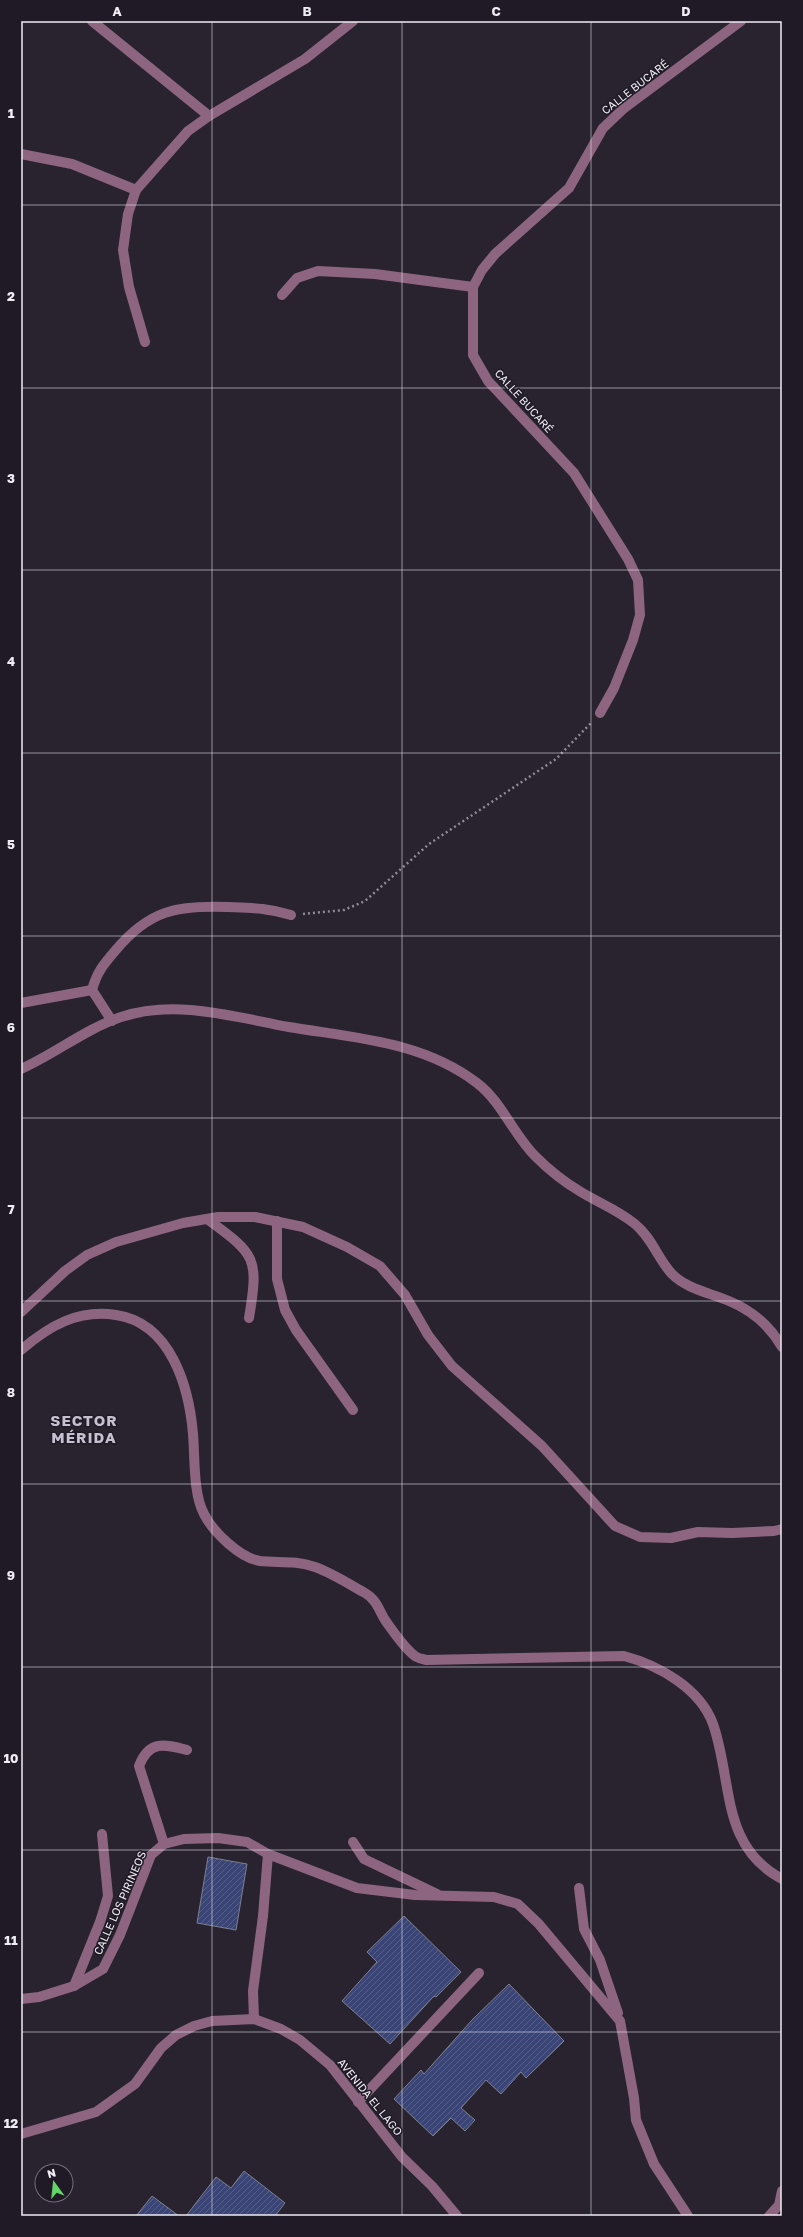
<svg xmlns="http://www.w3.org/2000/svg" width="803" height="2237" font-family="'Golos Text',sans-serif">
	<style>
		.building { fill: url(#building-hatch); stroke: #7c808f }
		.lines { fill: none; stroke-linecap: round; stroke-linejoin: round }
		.path { stroke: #8e8a94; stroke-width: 2.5; stroke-dasharray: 2 3; stroke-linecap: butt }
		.minor { stroke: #8d6581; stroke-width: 10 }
		.grid { fill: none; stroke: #efecf4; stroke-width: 1; stroke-opacity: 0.55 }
		.labels { text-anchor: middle; stroke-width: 3; stroke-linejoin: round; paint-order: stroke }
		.street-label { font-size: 11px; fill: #efecf4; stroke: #1f1a26 }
		.district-label { font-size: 15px; font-weight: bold; letter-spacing: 1px; fill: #c6bfcf; stroke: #1f1a26 }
		.neatline { fill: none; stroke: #efecf4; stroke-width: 1.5 }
		.grid-label { font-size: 13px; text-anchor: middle; font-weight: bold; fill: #efecf4 }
	</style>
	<defs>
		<pattern id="building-hatch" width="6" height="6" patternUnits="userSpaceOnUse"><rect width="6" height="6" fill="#3a4475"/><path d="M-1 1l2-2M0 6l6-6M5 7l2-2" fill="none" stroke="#575f89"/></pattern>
	</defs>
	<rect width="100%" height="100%" fill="#29232f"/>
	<!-- building -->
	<g class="building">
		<path d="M208,1857L247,1864L236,1930L197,1923Z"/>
		<path d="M404,1916L461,1972L436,1997L434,1996L390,2044L342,2001L377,1962L367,1952Z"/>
		<path d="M509,1984L564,2041L526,2078L521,2072L501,2094L486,2080L461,2108L475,2120L465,2131L451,2118L433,2136L394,2099L421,2070L424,2074L472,2020Z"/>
		<path d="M244,2171L285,2203L275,2216H186L216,2177L231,2188Z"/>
		<path d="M152,2196L179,2216H136Z"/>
	</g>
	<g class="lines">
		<!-- path -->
		<path class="path" d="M303,914L344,910L365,901L429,844L556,759L591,723"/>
		<!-- minor -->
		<g class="minor">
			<path d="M92,21L209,116"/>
			<path d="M21,154L72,164L136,190"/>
			<path d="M282,295L297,278L318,271L375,274L473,287"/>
			<path d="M145,342L129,287L123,250L128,214L136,190L188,131L209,116L305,59L353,21"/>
			<path d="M600,713L614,688L633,640L640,615L638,580L628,559L574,473L488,381L473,355V287L482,270L495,254L569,188L603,128L623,109L741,21"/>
			<path d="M21,1003L92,990"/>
			<path d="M112,1021L92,990C97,972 103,965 115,951C149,910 177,905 228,907C251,908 268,908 291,915"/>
			<path d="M21,1069C55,1054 85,1029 121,1017C176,999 234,1017 289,1027C354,1038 422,1041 477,1083C502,1102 513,1134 535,1156C549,1170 564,1182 581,1192C599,1203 618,1210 635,1224C652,1238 658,1259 672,1274C687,1289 710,1293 729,1301C751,1310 770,1326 782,1347"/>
			<path d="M207,1219C256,1255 259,1257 249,1318"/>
			<path d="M277,1221V1279L285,1310L296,1330L353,1410"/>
			<path d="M21,1312L65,1271L87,1255L116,1242L183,1223L218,1217H255L303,1227L347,1247L380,1266L405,1295L428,1335L452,1366L542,1446L615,1526L640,1537L671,1538L698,1532L732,1533L774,1531L782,1529"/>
			<path d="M21,1350C49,1326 78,1309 116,1315C171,1323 189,1387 193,1434C195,1457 193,1494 204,1514C213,1532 240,1558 260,1561C279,1563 295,1560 315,1567C332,1573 349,1584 365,1593C376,1599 379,1610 385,1620C393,1631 404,1648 415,1656C417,1658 423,1659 426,1660L624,1656C658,1665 700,1688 713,1724C733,1781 720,1846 782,1879"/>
			<path d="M353,1842L364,1859L437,1894"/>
			<path d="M164,1844L139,1766C149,1740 164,1744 187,1750"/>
			<path d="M579,1888L584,1929L600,1960L618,2013"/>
			<path d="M74,1986L100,1922L108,1896L102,1834"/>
			<path d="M21,1999L39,1997L74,1986L103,1969L120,1935L151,1855L164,1844L184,1839L218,1838L247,1842L268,1854L357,1888L415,1895L494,1897L518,1904L538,1923L620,2021L634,2098L636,2120L654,2164L688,2216"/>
			<path d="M254,2019L253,1991L263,1916L268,1854"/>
			<path d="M358,2102L479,1973"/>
			<path d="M21,2134L96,2112L135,2084L161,2048L176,2035L194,2026L212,2021L254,2019L281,2029L300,2040L330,2065L402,2157L432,2186L457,2216"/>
			<path d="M769,2216L779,2205L782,2191"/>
		</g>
	</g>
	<!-- grid -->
	<path class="grid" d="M212,21V2216M402,21V2216M591,21V2216M21,205H782M21,388H782M21,570H782M21,753H782M21,936H782M21,1118H782M21,1301H782M21,1484H782M21,1667H782M21,1850H782M21,2032H782"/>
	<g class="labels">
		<!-- street labels -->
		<g class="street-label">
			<text transform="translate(635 87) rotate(-38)" y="4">CALLE BUCARÉ</text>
			<text transform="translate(524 401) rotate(48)" y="4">CALLE BUCARÉ</text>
			<text transform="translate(120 1903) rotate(-66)" y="4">CALLE LOS PIRINEOS</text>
			<text transform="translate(370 2097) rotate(51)" y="4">AVENIDA EL LAGO</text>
		</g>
		<!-- district labels -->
		<g class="district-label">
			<text x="84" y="1426">SECTOR<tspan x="84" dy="17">MÉRIDA</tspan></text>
		</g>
	</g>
	<!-- border -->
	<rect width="803" height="2237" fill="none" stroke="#1f1a26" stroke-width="44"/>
	<!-- north arrow -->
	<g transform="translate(54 2183) rotate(345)"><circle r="19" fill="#1f1a26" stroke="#726e78"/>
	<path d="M0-3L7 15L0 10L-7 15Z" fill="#63d468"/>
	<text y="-6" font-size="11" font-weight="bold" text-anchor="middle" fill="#efecf4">N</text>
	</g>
	<rect x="22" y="22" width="759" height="2193" class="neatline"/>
	<g class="grid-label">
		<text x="117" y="16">A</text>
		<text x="307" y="16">B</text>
		<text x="496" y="16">C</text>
		<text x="686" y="16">D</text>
		<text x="11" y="118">1</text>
		<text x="11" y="301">2</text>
		<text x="11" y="483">3</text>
		<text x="11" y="666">4</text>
		<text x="11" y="849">5</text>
		<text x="11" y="1032">6</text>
		<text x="11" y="1214">7</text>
		<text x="11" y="1397">8</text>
		<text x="11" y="1580">9</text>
		<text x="11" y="1763">10</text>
		<text x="11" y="1945">11</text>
		<text x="11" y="2128">12</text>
	</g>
</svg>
